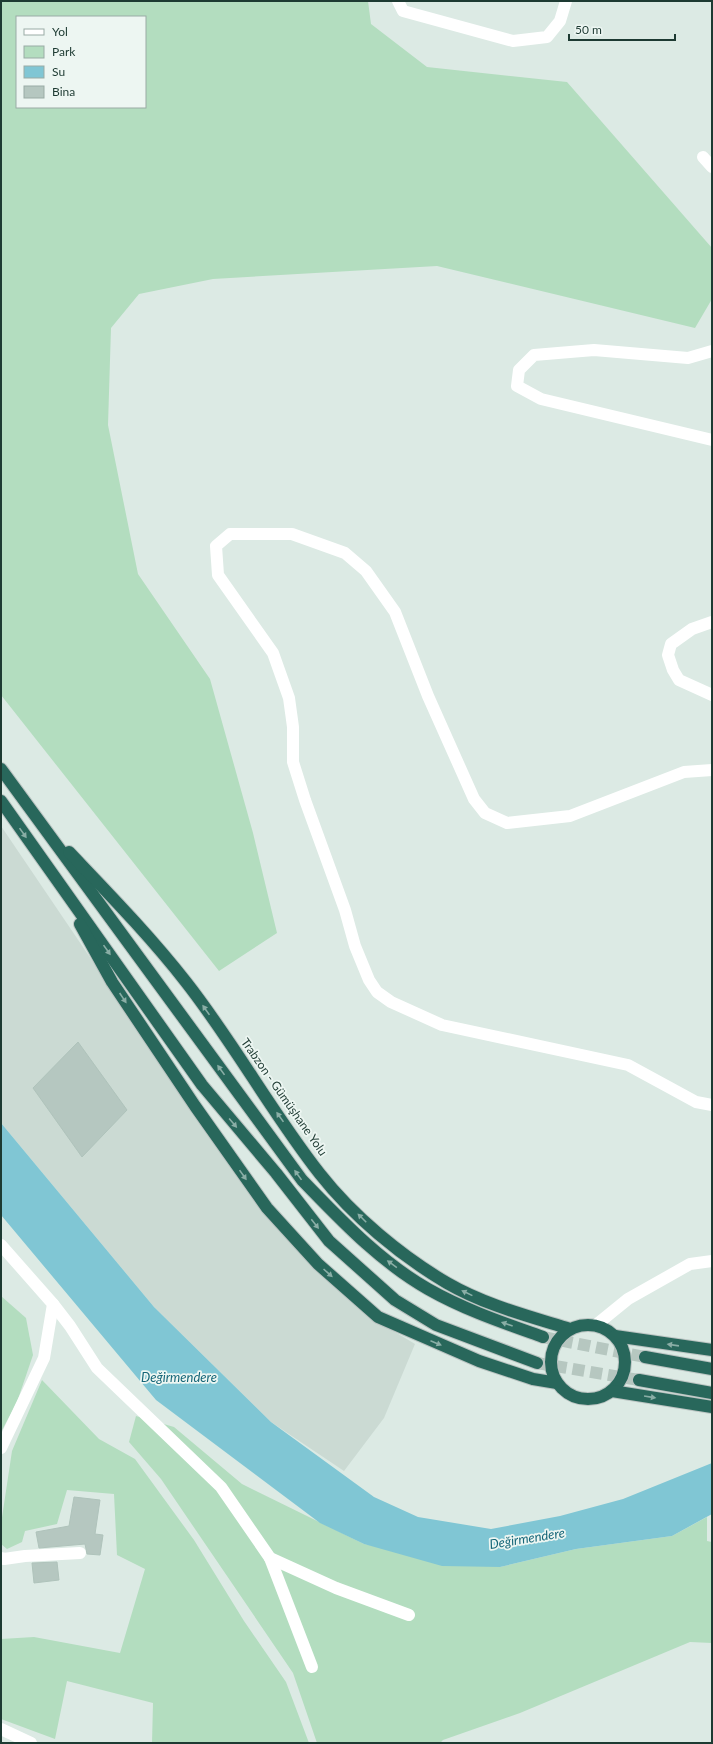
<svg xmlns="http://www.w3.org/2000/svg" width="713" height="1744" font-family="Lato,sans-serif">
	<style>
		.built { fill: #cbdad3 }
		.green { fill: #b3ddbf; fill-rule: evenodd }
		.water { fill: #80c6d4 }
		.building { fill: #b5c7c0; stroke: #afc3bb }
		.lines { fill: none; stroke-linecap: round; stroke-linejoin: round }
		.highway-tunnel { stroke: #b6c7c0; stroke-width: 12; stroke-dasharray: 12 6; stroke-linecap: butt }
		.highway-casing { stroke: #bbc4c2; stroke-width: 14 }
		.minor { stroke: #fff; stroke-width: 12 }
		.highway { stroke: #28675b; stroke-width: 12 }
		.oneway { fill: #8aaea6 }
		.labels { text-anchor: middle; stroke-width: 3.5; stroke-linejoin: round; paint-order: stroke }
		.street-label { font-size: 12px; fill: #1d3a32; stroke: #edf6f2 }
		.water-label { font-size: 13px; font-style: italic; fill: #156678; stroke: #edf6f2 }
	</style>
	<rect width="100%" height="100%" fill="#dceae4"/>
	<!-- built -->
	<path class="built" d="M1,826L234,1170L375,1320L415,1344L384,1418L344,1471L271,1422L154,1307L1,1123Z"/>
	<!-- green -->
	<g class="green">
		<path d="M1,1H368L371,24L427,67L567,82L712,248V299L695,328L437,266L213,279L139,294L111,328L108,425L138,574L210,679L253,833L277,933L219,971L1,695ZM17,17H145V107H17Z"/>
		<path d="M1,1296L26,1318L33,1355L17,1402L1,1432Z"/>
		<path d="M42,1380L99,1439L135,1459L194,1540L244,1621L286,1682L309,1743H152L153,1703L67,1681L55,1739L1,1719V1639L34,1637L120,1653L145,1569L117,1555L114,1494L67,1490L57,1524L25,1531L22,1542L7,1549L1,1544V1524L12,1451Z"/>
		<path d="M136,1416L174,1427L242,1484L364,1544L500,1567L576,1549L672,1536L707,1517V1541L712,1542V1643L690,1642L520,1713L443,1740L440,1743H317L293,1673L161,1479L129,1442Z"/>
	</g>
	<!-- water -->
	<path class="water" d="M1,1123L154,1307L271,1422L374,1497L418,1517L491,1529L560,1516L623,1499L712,1463V1514L672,1536L576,1549L500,1567L442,1566L364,1544L320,1523L156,1400L1,1215Z"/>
	<!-- building -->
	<g class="building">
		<path d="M78,1042L127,1110L82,1157L33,1088Z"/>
		<path d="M74,1497L100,1500L95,1534L103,1535L100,1555L87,1554L85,1544L39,1548L36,1532L69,1526Z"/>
		<path d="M57,1562L59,1580L34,1583L32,1563Z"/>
	</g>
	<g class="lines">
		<!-- highway-tunnel -->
		<g class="highway-tunnel">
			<path d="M543,1337L645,1357"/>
			<path d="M537,1363L639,1380"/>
		</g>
		<!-- highway casing -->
		<g class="highway-casing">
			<g id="highway">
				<path d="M1,769L302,1180C341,1220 379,1261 428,1289C465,1310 504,1323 543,1337"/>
				<path d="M1,801L202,1085L276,1173L329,1241L395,1300L436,1325L537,1363"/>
				<path d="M69,852C109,894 150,936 186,982C234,1043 272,1113 320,1174C353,1216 401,1256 447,1283C485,1305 528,1316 570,1329"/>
				<path d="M80,924L112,982L195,1106L267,1208L318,1264L378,1317L479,1361L533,1379L557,1383"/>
				<circle cx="588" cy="1362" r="37"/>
				<path d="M615,1336L712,1350"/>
				<path d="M645,1357L712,1369"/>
				<path d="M639,1380L712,1393"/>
				<path d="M612,1391L712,1407"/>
			</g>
		</g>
		<!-- minor -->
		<g class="minor">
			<path d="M398,1L403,11L513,41L547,37L560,21L566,1"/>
			<path d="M703,157L712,167"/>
			<path d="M712,351L688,358L594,350L534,355L519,370L517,386L541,399L712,440"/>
			<path d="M712,622L692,629L671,644L668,655L673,670L679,680L712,695"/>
			<path d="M712,770L684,772L570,816L507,823L485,813L474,799L428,696L395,612L366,571L345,553L292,534H230L216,546L218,575L273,653L289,698L293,727V762L305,800L345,910L355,946L369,980L377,992L391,1002L442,1025L628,1065L696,1102L712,1105"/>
			<path d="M1,1245L53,1304L44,1358L1,1448"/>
			<path d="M53,1304L70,1326L97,1368L221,1487L270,1558L336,1588L409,1615"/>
			<path d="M596,1325L628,1299L690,1264L712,1261"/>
			<path d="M1,1558L4,1559L25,1556L80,1553"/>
			<path d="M270,1558L312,1667"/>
			<path d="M1,1729L31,1743"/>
		</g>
		<!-- highway -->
		<use href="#highway" class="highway"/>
	</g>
	<!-- one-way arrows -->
	<defs><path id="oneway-solid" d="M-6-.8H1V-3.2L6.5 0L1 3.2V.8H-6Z"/></defs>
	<g class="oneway">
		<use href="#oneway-solid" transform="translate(23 833) rotate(55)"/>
		<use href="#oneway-solid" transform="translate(107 950) rotate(55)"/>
		<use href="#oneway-solid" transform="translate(123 998) rotate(56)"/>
		<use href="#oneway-solid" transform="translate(206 1010) rotate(-125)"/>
		<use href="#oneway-solid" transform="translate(221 1070) rotate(-126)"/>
		<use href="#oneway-solid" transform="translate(280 1117) rotate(-125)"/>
		<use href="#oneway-solid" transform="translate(233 1123) rotate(50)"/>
		<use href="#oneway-solid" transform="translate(243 1175) rotate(55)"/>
		<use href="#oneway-solid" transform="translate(298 1175) rotate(-126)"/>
		<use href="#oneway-solid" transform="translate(362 1218) rotate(-135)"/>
		<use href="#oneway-solid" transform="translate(315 1224) rotate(52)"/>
		<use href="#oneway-solid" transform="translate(392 1264) rotate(-144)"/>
		<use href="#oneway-solid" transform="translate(328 1273) rotate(42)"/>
		<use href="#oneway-solid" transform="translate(467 1293) rotate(-154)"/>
		<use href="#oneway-solid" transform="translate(507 1324) rotate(-161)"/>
		<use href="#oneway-solid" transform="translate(436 1343) rotate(23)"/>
		<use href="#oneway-solid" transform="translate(673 1345) rotate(-172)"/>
		<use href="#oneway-solid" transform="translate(650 1397) rotate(9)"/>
	</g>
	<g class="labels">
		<!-- street labels -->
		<g class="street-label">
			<text transform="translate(284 1097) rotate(55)" y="4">Trabzon - Gümüşhane Yolu</text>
		</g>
		<!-- water labels -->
		<g class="water-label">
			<text x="179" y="1382">Değirmendere</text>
			<text transform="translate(527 1538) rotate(-9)" y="5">Değirmendere</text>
		</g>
	</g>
	<!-- border -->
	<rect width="713" height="1744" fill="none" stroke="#1d3a32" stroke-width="4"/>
	<!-- legend -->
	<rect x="16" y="16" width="130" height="92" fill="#edf6f2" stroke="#9aaba5"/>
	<rect x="24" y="29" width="20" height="6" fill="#ffffff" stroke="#9aaba5"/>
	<text x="52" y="36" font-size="12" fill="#1d3a32">Yol</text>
	<rect x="24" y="46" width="20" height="12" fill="#b3ddbf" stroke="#9aaba5"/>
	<text x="52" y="56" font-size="12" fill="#1d3a32">Park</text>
	<rect x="24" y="66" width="20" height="12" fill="#80c6d4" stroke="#9aaba5"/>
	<text x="52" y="76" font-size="12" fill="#1d3a32">Su</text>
	<rect x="24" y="86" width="20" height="12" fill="#b5c7c0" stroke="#9aaba5"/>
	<text x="52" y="96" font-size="12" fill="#1d3a32">Bina</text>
	<!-- scale -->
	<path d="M569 34v6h106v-6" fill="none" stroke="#1d3a32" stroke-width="2"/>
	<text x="575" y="34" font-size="12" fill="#1d3a32" stroke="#edf6f2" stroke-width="3" paint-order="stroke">50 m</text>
</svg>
